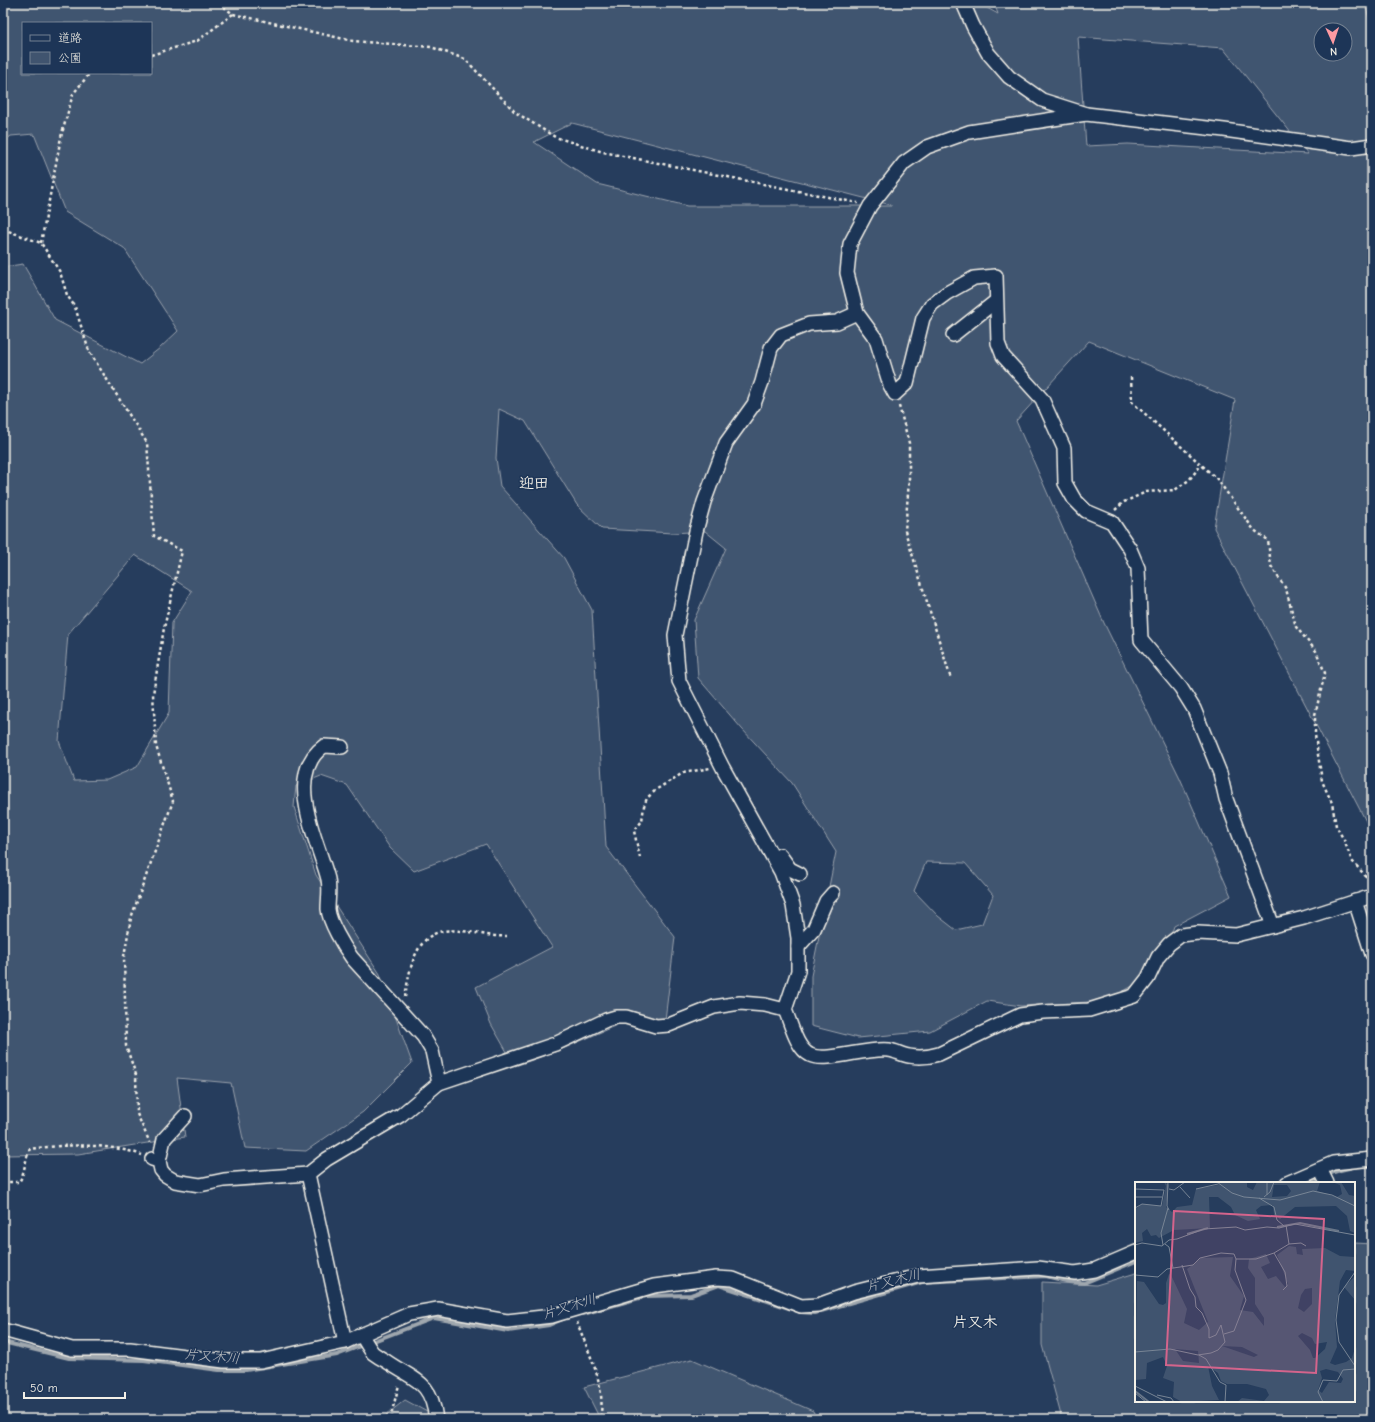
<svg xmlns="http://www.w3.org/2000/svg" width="1375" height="1422" font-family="'Comic Neue','Klee One',sans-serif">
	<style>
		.green { fill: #40546f; stroke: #9aa2ac; fill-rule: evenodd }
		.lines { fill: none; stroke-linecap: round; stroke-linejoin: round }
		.stream { stroke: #9fa7ae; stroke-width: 4 }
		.minor-casing { stroke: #f4f1e8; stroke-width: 16 }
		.path { stroke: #f4f1e8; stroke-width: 2.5; stroke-dasharray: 3 3; stroke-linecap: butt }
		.minor { stroke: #1d3557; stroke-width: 13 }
		.labels { text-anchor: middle; stroke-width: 3; stroke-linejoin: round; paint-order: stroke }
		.water-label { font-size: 14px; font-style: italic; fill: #bcbfc2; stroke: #1d3557 }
		.quarter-label { font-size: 15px; font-weight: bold; fill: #f4f1e8; stroke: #1d3557 }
		.inset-river { fill: none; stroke: #677588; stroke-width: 2 }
		.inset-road { fill: none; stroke: #788595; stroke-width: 1 }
		.view { fill: #d4648c; fill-opacity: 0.15; stroke: #d4648c; stroke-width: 2 }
		.inset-edge { fill: none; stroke: #f4f1e8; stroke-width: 2 }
	</style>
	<rect width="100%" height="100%" fill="#263d5d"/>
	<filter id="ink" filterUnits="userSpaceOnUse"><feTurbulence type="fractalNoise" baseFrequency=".025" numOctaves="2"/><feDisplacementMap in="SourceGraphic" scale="8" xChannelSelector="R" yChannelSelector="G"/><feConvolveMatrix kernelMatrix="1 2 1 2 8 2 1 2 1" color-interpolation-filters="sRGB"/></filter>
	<g filter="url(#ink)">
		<!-- green -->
		<g class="green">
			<path d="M3,3H978L998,14L994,3H1364L1372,26V833L1214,528L1235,400L1089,341L1016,421L1104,623L1180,778L1231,896L1174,926L1159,971L1106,1001L1021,1006L987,1001L930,1031L858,1038L811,1026V976L836,852L792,783L742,729L698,678L694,620L726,548L705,531L673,533L602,529L577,505L525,421L499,409L496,458L500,486L564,558L592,610L606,847L675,937L665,1020L637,1016L558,1051L515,1066L491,1024L476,987L552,947L486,844L414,871L390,848L347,785L321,776L296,786L294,807L316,875L380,974L412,1063L363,1112L306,1151L245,1148L231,1083L177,1078L185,1137L78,1154L3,1155V267L23,264L55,320L140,364L160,348L178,331L124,248L65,212L34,134L11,136L3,142ZM23,23H151V73H23ZM1321,30H1345V54H1321ZM1078,37L1223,48L1308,154L1128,144L1086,146ZM572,123L891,205V206H687L597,184L534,142ZM135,555L192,591L172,623L169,713L137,767L107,780L74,781L59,741L68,634ZM926,862L965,863L993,895L982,924L956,930L938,916L914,891Z"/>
			<path d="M1354,1243L1372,1244V1419H1062L1042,1345V1282L1096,1285L1136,1273V1401H1354Z"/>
			<path d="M692,1359L813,1411L817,1419H600L584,1387Z"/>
			<path d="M405,1400L440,1419H381Z"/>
		</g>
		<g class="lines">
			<!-- stream -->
			<g class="stream">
				<path d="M1308,1183C1329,1173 1349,1165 1372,1166"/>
				<path d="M583,1314L646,1296L691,1295L719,1285L801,1312L814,1313L922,1282L1046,1276L1070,1282L1084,1283L1136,1261"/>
				<path d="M3,1342L69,1358L144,1360L219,1370H246L337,1355L434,1318L508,1331L549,1325L565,1318"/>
			</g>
			<!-- minor casing -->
			<g class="minor-casing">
				<g id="minor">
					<path d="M963,3L973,26L988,53L1009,77L1042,100L1086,114L1224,130L1351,148L1372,145"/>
					<path d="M1086,114L969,132L927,147L904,163L870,206L850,244L847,273L857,313L876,339L890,385L895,394L907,383L923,318L932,304L947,293L974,278L996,276L998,343L1003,356L1042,399L1064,448L1065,483L1074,499L1086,511L1112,522L1130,549L1138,568L1141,640L1181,688L1194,709L1220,773L1226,799L1273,926"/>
					<path d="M857,313L837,322L809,324L781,335L771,348L762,382L754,404L726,443L704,502L696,531L675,635L679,681L723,768L781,872L793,905L798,938V971L785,1010C791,1023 796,1048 810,1055C827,1063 867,1047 889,1050C896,1051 902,1055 909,1056C920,1058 929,1057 939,1054L1020,1015L1043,1012L1089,1010L1134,996L1148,978L1158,957L1169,944L1181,935L1198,933L1236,935L1304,918L1372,896"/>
					<path d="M953,335L996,301"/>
					<path d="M342,747L324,746C283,775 318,841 328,879C330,889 328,899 328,909C329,922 344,947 352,958L423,1036L432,1051L439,1083"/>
					<path d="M780,855L790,869L800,874"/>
					<path d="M1355,901L1372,954"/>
					<path d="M798,947L814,929L826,901L833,893"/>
					<path d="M152,1159L159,1161L161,1170L165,1175L175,1181L200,1185L224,1180L308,1174L327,1159L401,1115L439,1083L555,1044L606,1020L616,1017H626L656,1026L669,1025L714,1007L740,1003L765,1005L785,1010"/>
					<path d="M159,1161L164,1139L185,1116"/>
					<path d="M1320,1169L1327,1183"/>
					<path d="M308,1174L345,1342"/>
					<path d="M1287,1183L1333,1163L1372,1159"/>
					<path d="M3,1330L72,1349H130L224,1361H261L345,1342L409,1314L438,1309L507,1321L552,1316L654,1286L716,1278L733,1279L801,1306L818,1305L854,1292L918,1276L1038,1268L1075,1273L1094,1270L1136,1252"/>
					<path d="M361,1335C365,1340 368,1347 373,1353C377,1356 382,1359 386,1361C415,1381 431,1380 436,1419"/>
				</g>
			</g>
			<!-- path -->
			<g class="path">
				<path d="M219,3L233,14L353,41L431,47L465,59L515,112L555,137L603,152L858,203"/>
				<path d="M151,55L197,41L233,14"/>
				<path d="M3,229L41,243L60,272L67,295L75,307L89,351L147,443L154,536L182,551L164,628L153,694L156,746L173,801L131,918L124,956L126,1046L136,1075L137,1114L150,1143"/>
				<path d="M41,243L61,137L73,94L90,73"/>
				<path d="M1131,377L1132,402L1217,479L1254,530L1268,540L1271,566L1286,589L1296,627L1316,651L1325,673L1315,715V735L1322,781L1332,803L1336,826L1344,840L1352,861L1372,883"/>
				<path d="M899,406L909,443V481L905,531L951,679"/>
				<path d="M1115,510L1124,502L1146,492L1175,490L1189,480L1201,465"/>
				<path d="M640,858L634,831L642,821L644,806L647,798L657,789L683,773L710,768"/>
				<path d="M405,997C409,974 413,940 439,932C448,929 461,931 470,932C483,934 494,937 507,936"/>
				<path d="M3,1182H19C25,1173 25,1159 30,1149C66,1144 108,1143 142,1155"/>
				<path d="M577,1322C588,1352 607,1386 600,1419"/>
				<path d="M392,1419V1411L399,1385"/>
			</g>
			<!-- minor -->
			<use href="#minor" class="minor"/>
		</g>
	</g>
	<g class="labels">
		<!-- water labels -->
		<g class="water-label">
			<text transform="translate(893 1280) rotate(-14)" y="5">片又木川</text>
			<text transform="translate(569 1306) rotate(-17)" y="5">片又木川</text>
			<text transform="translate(212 1356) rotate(5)" y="5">片又木川</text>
		</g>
		<!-- quarter labels -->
		<g class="quarter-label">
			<text x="534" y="488">迎田</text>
			<text x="975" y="1327">片又木</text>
		</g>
	</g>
	<!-- overview -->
	<g transform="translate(1135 1182)">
		<rect width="220" height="220" fill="#263d5d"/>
		<path d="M29,0L34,3L31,25L37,30L42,25L57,23L61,7L83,3V0H112V5L118,8L122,0H185L182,9L202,15L207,12L205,3L197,0H206L214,13L220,14V51L215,49L212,34L201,24L160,25L145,37L139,33L138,23L126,24L121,28L125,37L113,39L100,33L96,25L83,15H74L75,46L39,48L24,56L21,53L16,54L12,47L7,51L8,59L0,61V27L7,22L27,24L31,4ZM139,3H152L156,9L152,14L137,15ZM154,64L161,65L162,72L168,73L167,67L190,66L205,74L220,75V89L211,88L205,99L200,138L202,165L195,181L200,183L211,180L217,176L220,166V220H102L107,216L129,219L134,213L131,207L112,202H92L86,199L83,191L73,184L77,204L84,218L47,220L38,215L39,200L28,196L32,184L28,175L12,181L11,197L0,198L2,99L9,100L24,122L28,123L31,121V101L34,92L36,93L52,127L49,141L64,148L73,140L52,87L66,76L98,75L95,94L109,114L105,128L118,130L129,144V136L120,122V96L113,86L114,77L131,72L135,81L126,85L133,97L141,94L150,105L153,102L142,73ZM177,106V122L169,130L163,126L166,113L170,107ZM167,151L177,156L180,162L192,160L190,167L180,176H178L175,168L163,154ZM87,164L107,165L123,173L119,175ZM40,167L63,169L64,181L48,179ZM191,187L203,190L208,197L206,201L194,200L187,211L183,208L187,196L185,189ZM220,94V118L209,105Z" fill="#40546f" fill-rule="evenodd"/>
		<path class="inset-river" d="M142,45L165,41L204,49M52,52L73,46M0,209L14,220"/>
		<path class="inset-road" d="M33,0L32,24L34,28M82,0L97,11L109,15L145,18L178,9L197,13L220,24M45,5L55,16M0,7L29,8L26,24L7,22L0,26M34,7L39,8L50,0M61,7L83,2M132,13V0M0,15H27M129,15L135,10L139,0M124,16L139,25L142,38L149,44M151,43L154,62M30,62L34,65L38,86M0,63L7,61L27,64L34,58L42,57L69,47L101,45L110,48L132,45L144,46L160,42L220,53M28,63L26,51L33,26M139,71L150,90L152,104L148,108M101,77H121L139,71L154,62L166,61L171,64M220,90L204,113L201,138L204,160L220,184M0,93L23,95L32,87L58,83L65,76L86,71L99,72L101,77L100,88L111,118L99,149L89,152M0,170L35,167L63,173L76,171L83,168L90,160L86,143L81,153L74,156V147L67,131L61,125L60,115L55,107L47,83M64,173L71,177L85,200L91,203L90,220M0,204L32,220M0,211L11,220M22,213L36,216L39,220M188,220L183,210L188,198L202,199L208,188L220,187"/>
		<path class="view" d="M39,29L189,37L181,191L31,183Z"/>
		<rect width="220" height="220" class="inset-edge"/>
	</g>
	<!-- margin -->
	<rect width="1375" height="1422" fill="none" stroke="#1d3557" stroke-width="16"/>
	<rect x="8" y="8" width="1359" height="1406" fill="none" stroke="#f4f1e8" stroke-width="1.5" filter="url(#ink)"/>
	<!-- legend -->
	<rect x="22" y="22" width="130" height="52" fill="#1d3557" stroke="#738091"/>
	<rect x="30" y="35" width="20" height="6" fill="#1d3557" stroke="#738091"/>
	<text x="58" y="42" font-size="12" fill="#f4f1e8">道路</text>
	<rect x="30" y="52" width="20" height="12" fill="#40546f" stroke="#738091"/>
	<text x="58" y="62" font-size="12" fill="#f4f1e8">公園</text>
	<!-- north arrow -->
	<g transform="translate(1333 42) rotate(177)"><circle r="19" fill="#1d3557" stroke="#738091"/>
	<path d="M0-3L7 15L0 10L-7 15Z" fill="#ff9aa2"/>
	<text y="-6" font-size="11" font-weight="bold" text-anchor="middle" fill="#f4f1e8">N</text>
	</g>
	<!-- scale -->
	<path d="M24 1392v6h101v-6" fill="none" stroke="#f4f1e8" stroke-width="2"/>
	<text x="30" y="1392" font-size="12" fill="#f4f1e8" stroke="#1d3557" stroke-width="3" paint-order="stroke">50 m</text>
</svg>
